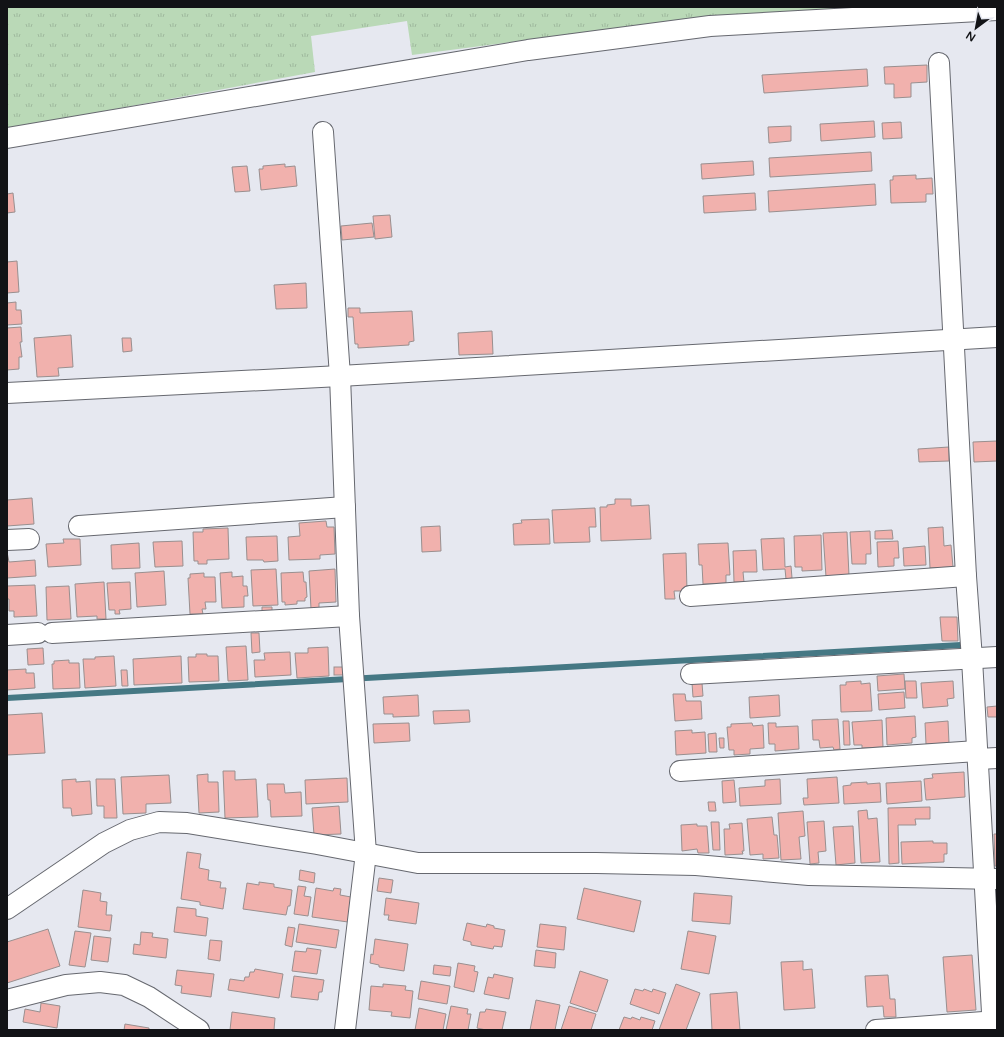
<svg xmlns="http://www.w3.org/2000/svg" width="1004" height="1037" font-family="'Varela Round',sans-serif">
	<style>
		.grass { fill: url(#grass-tufts) }
		.lines { fill: none; stroke-linecap: round; stroke-linejoin: round }
		.stream { stroke: #457884; stroke-width: 6 }
		.building { fill: #f1b1ad; stroke: #998f8f }
		.minor-casing { stroke: #66686f; stroke-width: 22 }
		.minor { stroke: #fff; stroke-width: 20 }
	</style>
	<defs>
		<pattern id="grass-tufts" width="24" height="20" patternUnits="userSpaceOnUse"><rect width="24" height="20" fill="#bad9b7"/><path d="M3 7l-1-3M5 7V3M7 7l1-3M15 17l-1-3M17 17v-4M19 17l1-3" fill="none" stroke="#9fb99d"/></pattern>
	</defs>
	<rect width="100%" height="100%" fill="#e6e8f0"/>
	<!-- grass -->
	<path class="grass" d="M7,7H862L706,17L412,55L407,21L311,36L315,72L7,129Z"/>
	<g class="lines">
		<!-- stream -->
		<path class="stream" d="M7,698L961,645"/>
	</g>
	<!-- building -->
	<g class="building">
		<path d="M927,65V82L911,83V97L894,98V84H885L884,67Z"/>
		<path d="M867,69L868,86L764,93L762,75Z"/>
		<path d="M874,121L875,137L821,141L820,124Z"/>
		<path d="M901,122L902,138L883,139L882,123Z"/>
		<path d="M791,126V141L769,143L768,127Z"/>
		<path d="M871,152L872,171L770,177L769,158Z"/>
		<path d="M753,161L754,175L702,179L701,164Z"/>
		<path d="M285,164V167L295,166L297,186L261,190L259,169H263V166Z"/>
		<path d="M247,166L250,191L235,192L232,167Z"/>
		<path d="M916,175V179L932,178L933,194H926V202L891,203L890,180H893V176Z"/>
		<path d="M875,184L876,205L769,212L768,191Z"/>
		<path d="M13,193L15,212L7,213V194Z"/>
		<path d="M755,193L756,210L704,213L703,196Z"/>
		<path d="M390,215L392,237L375,239L373,216Z"/>
		<path d="M372,223L374,237L342,240L341,226Z"/>
		<path d="M17,261L19,292L7,293V262Z"/>
		<path d="M306,283L307,308L276,309L274,285Z"/>
		<path d="M16,302V310H21L22,324L7,325V303Z"/>
		<path d="M348,308H360V313L412,311L414,341L409,342V345L358,348V344H355L353,317H348Z"/>
		<path d="M21,327L22,342H20L22,357H19V369L7,370V328Z"/>
		<path d="M492,331L493,354L459,355L458,333Z"/>
		<path d="M71,335L73,367L58,368L59,376L37,377L34,338Z"/>
		<path d="M122,338H131L132,351L123,352Z"/>
		<path d="M997,441V461L974,462L973,442Z"/>
		<path d="M949,447V461L919,462L918,449Z"/>
		<path d="M32,498L34,524L7,526V500Z"/>
		<path d="M615,499H631V506L649,505L651,539L601,541L600,507H607V505L615,504Z"/>
		<path d="M595,508L596,527H589L590,542L554,543L552,510Z"/>
		<path d="M549,519L550,544L514,545L513,524L522,523L521,520Z"/>
		<path d="M326,521L327,527H334L335,554L320,555V559L289,560L288,537L300,536L299,523Z"/>
		<path d="M440,526L441,551L422,552L421,527Z"/>
		<path d="M943,527L944,546L951,545L953,567L930,568L928,528Z"/>
		<path d="M228,528L229,559L207,560V564H198V561H194L193,532H203V529Z"/>
		<path d="M892,530L893,539H875V531Z"/>
		<path d="M870,531L871,554H866V564H852L850,532Z"/>
		<path d="M847,532L849,576L826,577L823,533Z"/>
		<path d="M821,535L822,570L802,571V567H795L794,536Z"/>
		<path d="M277,536L278,561L264,562L263,560H247L246,537Z"/>
		<path d="M784,538L785,567L791,566L792,578L786,579L785,569L763,570L761,539Z"/>
		<path d="M63,539H80L81,565L48,567L46,544L64,543Z"/>
		<path d="M182,541L183,566L155,567L153,542Z"/>
		<path d="M898,541L899,558H894V566L878,567L877,542Z"/>
		<path d="M139,543L140,568L112,569L111,545Z"/>
		<path d="M728,543L730,575H726V583L703,584L702,565H699L698,544Z"/>
		<path d="M925,546L926,565L904,566L903,548Z"/>
		<path d="M756,550L757,572H743L744,582H734L733,551Z"/>
		<path d="M7,552L9,562L35,560L36,576L7,578Z"/>
		<path d="M686,553L687,591H674L675,599H665L663,554Z"/>
		<path d="M276,569L278,605L253,606L251,570Z"/>
		<path d="M335,569L336,602L319,603V608L311,609L309,571Z"/>
		<path d="M164,571L166,605L137,607L135,573Z"/>
		<path d="M232,572V577L243,576V586H247L248,596H244V607L222,608L220,573Z"/>
		<path d="M303,572L304,582H306L307,597L305,598V601H297V604L285,605V602H282L281,573Z"/>
		<path d="M204,573V577H215L216,602H205L206,609H202L203,614H190L188,578H190V574Z"/>
		<path d="M104,582L106,619H97V616L77,617L75,584Z"/>
		<path d="M130,582L131,609L119,610L120,614H115V610H109L107,583Z"/>
		<path d="M35,585L37,616L14,617V611H9V599H7V586Z"/>
		<path d="M69,586L71,619L47,620L46,587Z"/>
		<path d="M262,607H272V611L262,612Z"/>
		<path d="M940,617H957L958,641H942Z"/>
		<path d="M251,633H259L260,652L252,653Z"/>
		<path d="M246,646L248,680L228,681L226,647Z"/>
		<path d="M328,647L329,676L297,678L295,653H308V648Z"/>
		<path d="M43,648L44,664L28,665L27,649Z"/>
		<path d="M290,652L291,675L255,677L254,660H265L264,653Z"/>
		<path d="M196,654H207V656H218L219,681L189,682L188,657H196Z"/>
		<path d="M114,656L116,686L85,688L83,659H95V657Z"/>
		<path d="M181,656L182,683L134,685L133,659Z"/>
		<path d="M69,660V663H79L80,688L53,689L52,664H54V661Z"/>
		<rect x="334" y="667" width="10" height="8"/>
		<path d="M26,669V673H34L35,688L7,690V670Z"/>
		<path d="M121,670H127L128,686H122Z"/>
		<path d="M904,674L905,689L878,691L877,676Z"/>
		<path d="M861,681V684L870,683L872,711L841,712L840,685H846V682Z"/>
		<path d="M905,681H916L917,698H906Z"/>
		<path d="M953,681L954,698L947,699L948,706L923,708L921,683Z"/>
		<path d="M692,683H702L703,696L693,697Z"/>
		<path d="M904,692L905,708L879,710L878,694Z"/>
		<path d="M673,694H685L686,701H701L702,719L675,721Z"/>
		<path d="M418,695L419,716L393,717V714H384L383,697Z"/>
		<path d="M779,695L780,716L750,718L749,697Z"/>
		<path d="M997,706V717H988L987,707Z"/>
		<path d="M469,710L470,722L434,724L433,711Z"/>
		<path d="M42,713L45,753L7,755V715Z"/>
		<path d="M915,716L916,737L912,738V743L887,745L886,718Z"/>
		<path d="M838,719L840,749L834,750L833,747L820,748L819,740H813L812,720Z"/>
		<path d="M882,720L883,747L862,748V745H854L852,722Z"/>
		<path d="M843,721H849L850,745H844Z"/>
		<path d="M948,721L949,743L926,744L925,723Z"/>
		<path d="M409,723L410,741L374,743L373,724Z"/>
		<path d="M752,723L753,726L763,725L764,748L750,749V754L734,755V750H729L727,727H731V724Z"/>
		<path d="M768,723H776V727L798,726L799,749L775,751V744H769Z"/>
		<path d="M692,730V733L705,732L706,753L676,755L675,731Z"/>
		<path d="M716,733L717,752H709L708,734Z"/>
		<path d="M719,738H724V748H720Z"/>
		<path d="M223,771H235V780L256,779L258,817L225,818Z"/>
		<path d="M964,772L965,797L926,800L924,779L933,778L932,774Z"/>
		<path d="M208,774V782H218L219,812L199,813L197,775Z"/>
		<path d="M169,775L171,803L146,804V813L123,814L121,777Z"/>
		<path d="M837,777L839,803L804,805L803,798H808L807,779Z"/>
		<path d="M347,778L348,802L306,804L305,780Z"/>
		<path d="M76,779V782L90,781L92,814L72,816L71,808H63L62,780Z"/>
		<path d="M96,779H115L117,818H104V806H97Z"/>
		<path d="M780,779L781,804L740,806L739,788L765,786V780Z"/>
		<path d="M734,780L736,802L723,803L722,781Z"/>
		<path d="M921,781L922,801L887,804L886,783Z"/>
		<path d="M867,782V784L880,783L881,802L844,804L843,786L851,785V783Z"/>
		<path d="M267,784H284L285,793L301,792L302,816L271,817L270,800H268Z"/>
		<path d="M708,802H715L716,811H709Z"/>
		<path d="M339,806L341,834L314,835L312,808Z"/>
		<path d="M930,807V819H915L916,825H898L899,863L889,864L888,808Z"/>
		<path d="M867,810L868,819L877,818L880,862L861,863L858,811Z"/>
		<path d="M803,811L805,836L799,837L801,859L781,860L778,813Z"/>
		<path d="M772,817L774,835H777L779,858L763,859V854L750,855L747,819Z"/>
		<path d="M824,821L826,851L818,852L819,863L810,864L807,822Z"/>
		<path d="M711,822H719L720,850H713Z"/>
		<path d="M742,823L744,851H742L743,854L725,855L724,829H730L729,824Z"/>
		<path d="M697,824V826H707L709,853H698L697,849L682,851L681,825Z"/>
		<path d="M853,826L855,863L836,865L833,827Z"/>
		<path d="M994,834H997V866H995Z"/>
		<path d="M933,841V843H947V854H944V862L902,864L901,842Z"/>
		<path d="M187,852L201,854L199,868L209,870L208,880L221,882L220,888H226L223,909L200,905V902L181,899Z"/>
		<path d="M300,870L315,873L314,883L299,880Z"/>
		<path d="M379,878L393,880L391,893L377,891Z"/>
		<path d="M259,882L274,884V887L292,890L290,906H288L286,915L243,909L247,883L259,885Z"/>
		<path d="M298,886L306,887L304,896L311,897L308,916L294,914Z"/>
		<path d="M316,888L333,891L334,888L341,889L340,895L351,897L348,922L312,917Z"/>
		<path d="M584,888L641,901L634,932L577,919Z"/>
		<path d="M83,890L101,893L100,901L107,902L106,915H112L110,931L78,927Z"/>
		<path d="M694,893L732,896L730,924L692,921Z"/>
		<path d="M386,898L419,903L416,924L388,920L389,915H384Z"/>
		<path d="M177,907L196,909V916L208,918L206,936L174,932Z"/>
		<path d="M467,923L486,927L487,924L494,926V928L505,930L502,947L494,946L493,949L471,945V942L463,940Z"/>
		<path d="M299,924L339,930L336,948L296,942Z"/>
		<path d="M540,924L566,927L564,950L537,947Z"/>
		<path d="M288,927L295,928L292,947L285,945Z"/>
		<path d="M48,929L60,966L7,983V942Z"/>
		<path d="M75,931L91,933L85,967L69,965Z"/>
		<path d="M688,931L716,936L709,974L681,969Z"/>
		<path d="M141,932L153,933L152,937L168,939L166,958L133,954L134,944L140,945Z"/>
		<path d="M94,936L111,938L108,962L91,960Z"/>
		<path d="M375,939L408,944L404,971L379,967V965L370,963L371,954L373,955Z"/>
		<path d="M210,940L222,941L220,961L208,959Z"/>
		<path d="M307,948L321,950L317,974L292,971L295,951L306,952Z"/>
		<path d="M536,950L556,953L555,968L534,966Z"/>
		<path d="M972,955L976,1010L947,1012L943,957Z"/>
		<path d="M803,961V970L812,969L815,1008L784,1010L781,962Z"/>
		<path d="M458,963L475,966L474,971L478,972L474,992L454,987Z"/>
		<path d="M434,965L451,967L450,976L433,974Z"/>
		<path d="M255,969L283,974L279,998L228,990L230,979L244,981L245,977H249L250,972H254Z"/>
		<path d="M177,970L214,974L211,997L181,993L182,986L175,985Z"/>
		<path d="M580,971L608,980L597,1012L570,1003Z"/>
		<path d="M494,974L513,978L509,999L484,994L488,977L493,978Z"/>
		<path d="M888,975L890,999H895L896,1017H884L883,1006L867,1007L865,976Z"/>
		<path d="M294,976L324,980L322,992H319L318,1000L291,997Z"/>
		<path d="M421,981L450,986L447,1004L418,999Z"/>
		<path d="M383,984L406,986L405,990L413,991L410,1018L391,1016L392,1012L369,1010L371,986L383,987Z"/>
		<path d="M676,984L700,993L686,1030H659Z"/>
		<path d="M635,989L643,991L644,989L652,992L653,989L666,993L659,1014L630,1004Z"/>
		<path d="M737,992L740,1030H712L710,994Z"/>
		<path d="M536,1000L560,1005L555,1030H530Z"/>
		<path d="M41,1003L60,1006L57,1028L23,1022L25,1009L40,1012Z"/>
		<path d="M451,1006L468,1009L467,1014H471L468,1030H446Z"/>
		<path d="M569,1006L596,1014L591,1030H561Z"/>
		<path d="M419,1008L446,1014L443,1030H415Z"/>
		<path d="M486,1009L506,1012L502,1030H486L477,1028L480,1012H485Z"/>
		<path d="M232,1012L275,1018L274,1030H230Z"/>
		<path d="M624,1017L631,1019L632,1017L640,1020L641,1017L655,1021L652,1030H619Z"/>
		<path d="M125,1024L149,1028V1030H124Z"/>
	</g>
	<g class="lines">
		<!-- minor casing -->
		<g class="minor-casing">
			<g id="minor">
				<path d="M939,63L966,576L972,659L993,1030"/>
				<path d="M323,132L340,376L349,616L366,853L345,1030"/>
				<path d="M7,138L528,50L710,26L997,10"/>
				<path d="M7,393L340,376L997,337"/>
				<path d="M79,526L345,507"/>
				<path d="M7,540L29,539"/>
				<path d="M690,596L966,576"/>
				<path d="M52,633L349,616"/>
				<path d="M7,635L38,633"/>
				<path d="M691,674L997,657"/>
				<path d="M978,759L997,758"/>
				<path d="M680,771L977,751"/>
				<path d="M7,909L104,843L130,830L159,822L187,823L317,844L418,863H596L696,865L809,875L997,879"/>
				<path d="M7,1000L66,985L100,982L124,985L149,997L199,1030"/>
				<path d="M876,1030L997,1021"/>
			</g>
		</g>
		<!-- minor -->
		<use href="#minor" class="minor"/>
	</g>
	<!-- border -->
	<rect width="1004" height="1037" fill="none" stroke="#121316" stroke-width="16"/>
	<!-- north arrow -->
	<g transform="translate(976 28) rotate(212)" stroke="#e6e8f0" stroke-width="3" paint-order="stroke">
	<path d="M0-3L7 15L0 10L-7 15Z" fill="#121316"/>
	<text y="-6" font-size="11" font-weight="bold" text-anchor="middle" fill="#121316">N</text>
	</g>
</svg>
